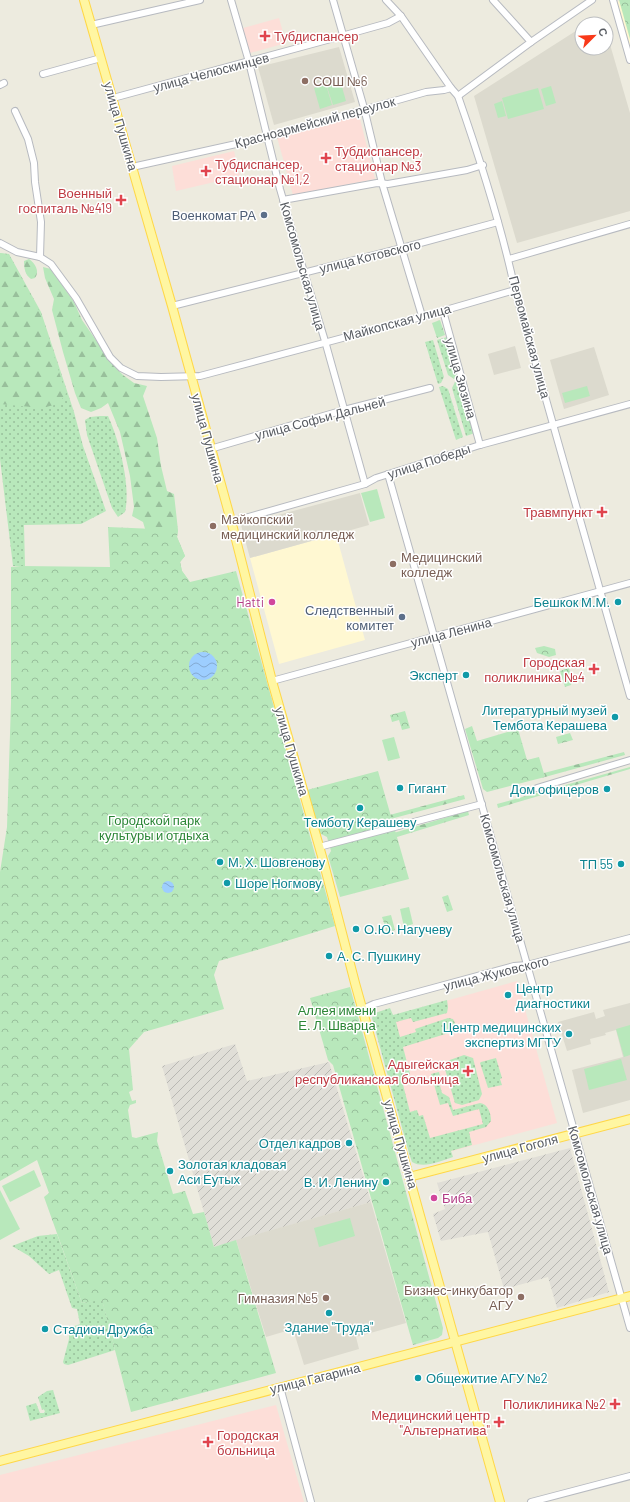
<svg xmlns="http://www.w3.org/2000/svg" width="630" height="1502" font-family="Barlow,sans-serif">
	<style>
		.commercial { fill: #fff8d2 }
		.industrial { fill: url(#industrial-furrows) }
		.education { fill: #dcdace }
		.medical { fill: #fdded8 }
		.grass { fill: url(#grass-dots) }
		.forest { fill: url(#forest-firs) }
		.park { fill: url(#park-crowns) }
		.pitch { fill: #b8e8bb }
		.water { fill: url(#water-waves) }
		.lines { fill: none; stroke-linecap: round; stroke-linejoin: round }
		.minor-casing { stroke: #b7bac0; stroke-width: 8 }
		.major-casing { stroke: #ffd747; stroke-width: 10 }
		.minor { stroke: #fff; stroke-width: 6 }
		.major { stroke: #fff6a2; stroke-width: 8 }
		.health-dot { fill: #e0444e; stroke: #fff; stroke-width: 1.5 }
		.education-dot { fill: #8d6e63; stroke: #fff; stroke-width: 1.5 }
		.service-dot { fill: #5c6f8a; stroke: #fff; stroke-width: 1.5 }
		.hotel-dot { fill: #d1479c; stroke: #fff; stroke-width: 1.5 }
		.culture-dot { fill: #0f9aa8; stroke: #fff; stroke-width: 1.5 }
		.labels { text-anchor: middle; stroke-width: 3; stroke-linejoin: round; paint-order: stroke }
		.health-label { font-size: 13px; fill: #be3a42; stroke: #fff; text-anchor: end }
		.street-label { font-size: 13px; fill: #585c62; stroke: #fff }
		.education-label { font-size: 13px; fill: #785e54; stroke: #fff; text-anchor: start }
		.service-label { font-size: 13px; fill: #4e5e75; stroke: #fff; text-anchor: end }
		.hotel-label { font-size: 13px; fill: #b23c85; stroke: #fff; text-anchor: end }
		.culture-label { font-size: 13px; fill: #0d838f; stroke: #fff; text-anchor: start }
		.park-label { font-size: 13px; fill: #2c8636; stroke: #fff }
	</style>
	<defs>
		<pattern id="industrial-furrows" width="10" height="10" patternUnits="userSpaceOnUse"><rect width="10" height="10" fill="#e0ded7"/><path d="M-1 1l2-2M0 10L10 0M9 11l2-2" fill="none" stroke="#b8b7b2"/></pattern>
		<pattern id="grass-dots" width="8" height="8" patternUnits="userSpaceOnUse"><rect width="8" height="8" fill="#b8e8bb"/><path d="M2 2h.1M6 6h.1" fill="none" stroke="#98bf9b" stroke-width="1.8" stroke-linecap="round"/></pattern>
		<pattern id="forest-firs" width="22" height="20" patternUnits="userSpaceOnUse"><rect width="22" height="20" fill="#b8e8bb"/><path d="M5 1l3.5 6h-7zM16 11l3.5 6h-7z" fill="#98bf9b"/></pattern>
		<pattern id="park-crowns" width="20" height="18" patternUnits="userSpaceOnUse"><rect width="20" height="18" fill="#b8e8bb"/><path d="M2 6a3 3 0 1 1 6 0M12 15a3 3 0 1 1 6 0" fill="none" stroke="#98bf9b"/></pattern>
		<pattern id="water-waves" width="16" height="10" patternUnits="userSpaceOnUse"><rect width="16" height="10" fill="#9dceff"/><path d="M0 5q4-4 8 0t8 0" fill="none" stroke="#83aad2"/></pattern>
	</defs>
	<rect width="100%" height="100%" fill="#edebdf"/>
	<!-- commercial -->
	<g class="commercial">
		<path d="M622,0L630,9V66L614,3Z"/>
		<path d="M336,534L365,640L279,664L250,558Z"/>
	</g>
	<!-- industrial -->
	<g class="industrial">
		<path d="M235,1044L247,1081L329,1062L371,1202L214,1247L162,1066Z"/>
		<path d="M570,1148L609,1292L557,1308L548,1277L504,1289L488,1232L441,1241L433,1214L445,1209L437,1183Z"/>
	</g>
	<!-- education -->
	<g class="education">
		<path d="M582,27V48H606V42L609,41L630,113V211L517,243L474,96Z"/>
		<path d="M339,47L355,102L274,125L258,67Z"/>
		<path d="M515,346L521,368L494,375L488,354Z"/>
		<path d="M594,347L609,395L564,409L550,360Z"/>
		<path d="M360,493L369,525L250,558L241,525Z"/>
		<path d="M630,1003V1100L583,1113L572,1070L623,1057L616,1030L605,1033L606,1035L590,1039L591,1044L567,1051L558,1022L594,1012L596,1019L605,1016L603,1010Z"/>
		<path d="M371,1202L406,1323L356,1337L359,1349L304,1365L293,1329L266,1337L236,1240Z"/>
	</g>
	<!-- medical -->
	<g class="medical">
		<path d="M279,18L286,43L250,53L243,28Z"/>
		<path d="M359,115L375,179L293,195L277,137Z"/>
		<path d="M234,151L240,176L176,191L172,166Z"/>
		<path d="M517,981L557,1123L419,1160L378,1020Z"/>
		<path d="M276,1405L304,1502H0V1475Z"/>
	</g>
	<!-- grass -->
	<g class="grass">
		<path d="M0,253L9,254L41,312L74,412L83,446L106,511L81,524L24,525L25,566H13L0,459Z"/>
		<path d="M447,337L459,378L454,379L448,375L437,340Z"/>
		<path d="M433,340L444,377L441,383L438,384L425,342Z"/>
		<path d="M460,381L475,433L466,436L452,388L455,382Z"/>
		<path d="M443,386L448,389L463,437L456,440L439,387Z"/>
		<path d="M100,416H108C119,439 131,487 125,512L118,517L112,508L87,435L85,420L90,417Z"/>
		<path d="M447,1000L448,1007L447,1013L413,1022L411,1018L396,1022L400,1037L416,1032L415,1029L448,1018L453,1019L456,1025L454,1031L452,1032L403,1047L410,1074L401,1077L410,1112L417,1110L419,1116L423,1115L430,1138L483,1124L479,1109L453,1116L448,1103L440,1105L431,1074L439,1072L440,1076L439,1082L442,1093L449,1097L453,1110L480,1103C488,1104 491,1113 491,1121L486,1127L469,1132L472,1145L451,1151L453,1157C440,1161 424,1169 412,1162L409,1153L372,1018L375,1013L390,1008L393,1015Z"/>
		<path d="M464,1055L473,1058L482,1094L479,1100L462,1105L455,1103L444,1066L447,1061Z"/>
		<path d="M496,1058L502,1078L500,1079L502,1085L488,1088L480,1063L481,1062Z"/>
		<path d="M57,1234L82,1303L102,1299L115,1350L68,1365L64,1364L63,1362L69,1339V1328L80,1324L77,1309L72,1308L59,1270L49,1274L29,1256L12,1246L38,1236Z"/>
		<path d="M53,1390L60,1413L30,1421L26,1406L36,1403L40,1413H44L45,1411L43,1409L42,1410L38,1397L47,1391Z"/>
	</g>
	<!-- forest -->
	<g class="forest">
		<path d="M0,253L9,255L41,314L66,394L58,404L42,408L0,404Z"/>
		<path d="M29,259C35,263 40,271 35,278L31,279C25,275 24,268 24,261Z"/>
		<path d="M43,267L51,269L74,302L82,320L114,366L123,375L134,383L147,386L143,396L157,438L161,466L167,491L174,494L178,530L177,537L185,556L180,562L182,571L190,582L148,539L143,522L132,516L134,507L130,476L120,432L108,403L101,408L91,412L81,408L75,393L63,352L52,310L54,299L45,278Z"/>
		<path d="M624,752L625,755L545,777L544,773Z"/>
		<path d="M630,767V769L498,808L497,804Z"/>
		<path d="M464,795L465,799L331,835L330,831Z"/>
		<path d="M468,811L469,815L397,837L336,850Z"/>
	</g>
	<!-- park -->
	<g class="park">
		<path d="M619,0H630V39Z"/>
		<path d="M440,320L445,335L437,338L432,323Z"/>
		<path d="M108,527L178,530L177,537L185,556L180,562L182,571L190,582L236,571L335,926L257,950L219,961L214,975L224,1009L144,1032L129,1049L133,1090L129,1092L132,1101L136,1100V1103L130,1105L128,1110L132,1137L136,1138L158,1132L157,1141L173,1194L185,1191L193,1214L204,1212L214,1247L236,1240L276,1373L131,1412L102,1300L82,1303L44,1197L49,1193L37,1160L0,1181V872L7,827L11,703V567L21,566L110,567Z"/>
		<path d="M544,646L555,649L556,655L549,657L537,653L535,648Z"/>
		<path d="M569,668L572,681L571,685L565,687L560,671Z"/>
		<path d="M405,711L410,728L402,730L399,720L392,722L390,715Z"/>
		<path d="M472,726L477,741L518,729L527,760L539,757L545,777L487,792L483,789L465,729Z"/>
		<path d="M570,733L573,740L558,744L556,737Z"/>
		<path d="M378,771L409,879L340,897L328,856L331,851L327,837L319,833L307,790Z"/>
		<path d="M448,895L453,910L447,912L442,897Z"/>
		<path d="M391,915L395,930L387,932L382,917Z"/>
		<path d="M350,987L443,1328L442,1335L438,1338L413,1345L333,1065L328,1060L310,998Z"/>
	</g>
	<!-- pitch -->
	<g class="pitch">
		<path d="M340,80L346,101L333,105L326,84Z"/>
		<path d="M326,85L332,105L320,109L314,88Z"/>
		<path d="M551,86L556,103L546,106L541,89Z"/>
		<path d="M538,88L544,109L508,119L502,98Z"/>
		<path d="M502,101L506,116L498,118L494,104Z"/>
		<path d="M587,386L590,396L565,403L562,393Z"/>
		<path d="M377,489L385,518L370,522L361,493Z"/>
		<path d="M394,737L400,758L388,761L382,740Z"/>
		<path d="M409,907L413,924L404,927L400,909Z"/>
		<path d="M630,1025V1055L624,1057L616,1029Z"/>
		<path d="M621,1059L627,1080L589,1090L584,1069Z"/>
		<path d="M34,1170L41,1186L10,1202L2,1186Z"/>
		<path d="M0,1190L20,1229L0,1240Z"/>
		<path d="M350,1218L355,1236L319,1247L314,1228Z"/>
	</g>
	<!-- water -->
	<g class="water">
		<circle cx="203" cy="666" r="14"/>
		<circle cx="168" cy="887" r="6"/>
	</g>
	<g class="lines">
		<!-- minor casing -->
		<g class="minor-casing">
			<g id="minor">
				<path d="M231,0L249,62L280,189L301,262L325,341L365,484"/>
				<path d="M333,0L364,108L382,183L422,316"/>
				<path d="M386,0L401,16L451,88L458,96C480,159 501,224 515,290L630,696"/>
				<path d="M493,0L531,42"/>
				<path d="M613,0L630,60"/>
				<path d="M91,25L200,0"/>
				<path d="M43,74L101,58"/>
				<path d="M0,85L4,83"/>
				<path d="M458,96L531,42L592,0"/>
				<path d="M113,98L338,37L388,23L401,16"/>
				<path d="M15,111L28,139L34,163L35,182L41,222L40,257"/>
				<path d="M132,167L268,137L426,92L444,90L451,88"/>
				<path d="M283,200L377,183L388,184L467,170L483,165"/>
				<path d="M0,243L17,252L40,257L51,264L76,298L110,357L121,368L137,376L161,377L200,376L425,316L515,290"/>
				<path d="M509,259L630,224"/>
				<path d="M172,306L402,248L498,222"/>
				<path d="M443,311L480,445"/>
				<path d="M210,449L344,410L430,388"/>
				<path d="M388,474L630,1328"/>
				<path d="M231,522L365,484L376,478L480,445L630,404"/>
				<path d="M272,681L630,583"/>
				<path d="M537,788L630,760"/>
				<path d="M319,847L482,804"/>
				<path d="M363,1009L374,1004L514,966L527,965L630,938"/>
				<path d="M280,1387L311,1502"/>
				<path d="M531,1502L630,1476"/>
			</g>
		</g>
		<!-- major casing -->
		<g class="major-casing">
			<g id="major">
				<path d="M84,0L172,306L233,528L272,681L323,860L355,983L500,1502"/>
				<path d="M409,1177L630,1119"/>
				<path d="M0,1461L630,1296"/>
			</g>
		</g>
		<!-- minor -->
		<use href="#minor" class="minor"/>
		<!-- major -->
		<use href="#major" class="major"/>
	</g>
	<!-- markers -->
	<g class="health-dot">
		<path d="M263 30h4v4h4v4h-4v4h-4v-4h-4v-4h4z"/>
		<path d="M324 152h4v4h4v4h-4v4h-4v-4h-4v-4h4z"/>
		<path d="M204 165h4v4h4v4h-4v4h-4v-4h-4v-4h4z"/>
		<path d="M119 194h4v4h4v4h-4v4h-4v-4h-4v-4h4z"/>
		<path d="M600 506h4v4h4v4h-4v4h-4v-4h-4v-4h4z"/>
		<path d="M592 663h4v4h4v4h-4v4h-4v-4h-4v-4h4z"/>
		<path d="M466 1065h4v4h4v4h-4v4h-4v-4h-4v-4h4z"/>
		<path d="M613 1398h4v4h4v4h-4v4h-4v-4h-4v-4h4z"/>
		<path d="M497 1416h4v4h4v4h-4v4h-4v-4h-4v-4h4z"/>
		<path d="M206 1436h4v4h4v4h-4v4h-4v-4h-4v-4h4z"/>
	</g>
	<g class="education-dot">
		<circle cx="305" cy="81" r="4"/>
		<circle cx="213" cy="526" r="4"/>
		<circle cx="393" cy="564" r="4"/>
		<circle cx="521" cy="1297" r="4"/>
		<circle cx="326" cy="1298" r="4"/>
	</g>
	<g class="service-dot">
		<circle cx="264" cy="215" r="4"/>
		<circle cx="402" cy="617" r="4"/>
	</g>
	<g class="hotel-dot">
		<circle cx="272" cy="602" r="4"/>
		<circle cx="434" cy="1198" r="4"/>
	</g>
	<g class="culture-dot">
		<circle cx="618" cy="602" r="4"/>
		<circle cx="466" cy="675" r="4"/>
		<circle cx="615" cy="717" r="4"/>
		<circle cx="400" cy="788" r="4"/>
		<circle cx="607" cy="789" r="4"/>
		<circle cx="360" cy="808" r="4"/>
		<circle cx="220" cy="862" r="4"/>
		<circle cx="621" cy="864" r="4"/>
		<circle cx="227" cy="883" r="4"/>
		<circle cx="356" cy="929" r="4"/>
		<circle cx="329" cy="956" r="4"/>
		<circle cx="508" cy="995" r="4"/>
		<circle cx="569" cy="1034" r="4"/>
		<circle cx="349" cy="1143" r="4"/>
		<circle cx="170" cy="1171" r="4"/>
		<circle cx="386" cy="1182" r="4"/>
		<circle cx="329" cy="1313" r="4"/>
		<circle cx="45" cy="1329" r="4"/>
		<circle cx="418" cy="1378" r="4"/>
	</g>
	<g class="labels">
		<!-- health labels -->
		<g class="health-label">
			<text x="274" y="41" text-anchor="start">Тубдиспансер</text>
			<text x="335" y="156" text-anchor="start">Тубдиспансер,<tspan x="335" dy="15">стационар №3</tspan></text>
			<text x="215" y="169" text-anchor="start">Тубдиспансер,<tspan x="215" dy="15">стационар №1,2</tspan></text>
			<text x="112" y="198">Военный<tspan x="112" dy="15">госпиталь №419</tspan></text>
			<text x="593" y="517">Травмпункт</text>
			<text x="585" y="667">Городская<tspan x="585" dy="15">поликлиника №4</tspan></text>
			<text x="459" y="1069">Адыгейская<tspan x="459" dy="15">республиканская больница</tspan></text>
			<text x="606" y="1409">Поликлиника №2</text>
			<text x="490" y="1420">Медицинский центр<tspan x="490" dy="15">"Альтернатива"</tspan></text>
			<text x="217" y="1440" text-anchor="start">Городская<tspan x="217" dy="15">больница</tspan></text>
		</g>
		<!-- street labels -->
		<g class="street-label">
			<text transform="translate(211 72) rotate(-15)" y="5">улица Челюскинцев</text>
			<text transform="translate(315 122) rotate(-15)" y="5">Красноармейский переулок</text>
			<text transform="translate(121 126) rotate(74)" y="5">улица Пушкина</text>
			<text transform="translate(370 256) rotate(-14)" y="5">улица Котовского</text>
			<text transform="translate(303 266) rotate(74)" y="5">Комсомольская улица</text>
			<text transform="translate(397 322) rotate(-15)" y="5">Майкопская улица</text>
			<text transform="translate(530 337) rotate(75)" y="5">Первомайская улица</text>
			<text transform="translate(461 378) rotate(74)" y="5">улица Зюзина</text>
			<text transform="translate(320 418) rotate(-15)" y="5">улица Софьи Дальней</text>
			<text transform="translate(208 438) rotate(75)" y="5">улица Пушкина</text>
			<text transform="translate(429 461) rotate(-18)" y="5">улица Победы</text>
			<text transform="translate(451 632) rotate(-15)" y="5">улица Ленина</text>
			<text transform="translate(292 751) rotate(74)" y="5">улица Пушкина</text>
			<text transform="translate(503 878) rotate(74)" y="5">Комсомольская улица</text>
			<text transform="translate(496 973) rotate(-14)" y="5">улица Жуковского</text>
			<text transform="translate(401 1144) rotate(74)" y="5">улица Пушкина</text>
			<text transform="translate(520 1148) rotate(-15)" y="5">улица Гоголя</text>
			<text transform="translate(591 1190) rotate(74)" y="5">Комсомольская улица</text>
			<text transform="translate(315 1378) rotate(-14)" y="5">улица Гагарина</text>
		</g>
		<!-- education labels -->
		<g class="education-label">
			<text x="313" y="86">СОШ №6</text>
			<text x="221" y="524">Майкопский<tspan x="221" dy="15">медицинский колледж</tspan></text>
			<text x="401" y="562">Медицинский<tspan x="401" dy="15">колледж</tspan></text>
			<text x="513" y="1295" text-anchor="end">Бизнес-инкубатор<tspan x="513" dy="15">АГУ</tspan></text>
			<text x="318" y="1303" text-anchor="end">Гимназия №5</text>
		</g>
		<!-- service labels -->
		<g class="service-label">
			<text x="256" y="220">Военкомат РА</text>
			<text x="394" y="615">Следственный<tspan x="394" dy="15">комитет</tspan></text>
		</g>
		<!-- hotel labels -->
		<g class="hotel-label">
			<text x="264" y="607">Hatti</text>
			<text x="442" y="1203" text-anchor="start">Биба</text>
		</g>
		<!-- culture labels -->
		<g class="culture-label">
			<text x="610" y="607" text-anchor="end">Бешкок М.М.</text>
			<text x="458" y="680" text-anchor="end">Эксперт</text>
			<text x="607" y="715" text-anchor="end">Литературный музей<tspan x="607" dy="15">Тембота Керашева</tspan></text>
			<text x="408" y="793">Гигант</text>
			<text x="599" y="794" text-anchor="end">Дом офицеров</text>
			<text x="360" y="827" text-anchor="middle">Темботу Керашеву</text>
			<text x="228" y="867">М. Х. Шовгенову</text>
			<text x="613" y="869" text-anchor="end">ТП 55</text>
			<text x="235" y="888">Шоре Ногмову</text>
			<text x="364" y="934">О.Ю. Нагучеву</text>
			<text x="337" y="961">А. С. Пушкину</text>
			<text x="516" y="993">Центр<tspan x="516" dy="15">диагностики</tspan></text>
			<text x="561" y="1032" text-anchor="end">Центр медицинских<tspan x="561" dy="15">экспертиз МГТУ</tspan></text>
			<text x="341" y="1148" text-anchor="end">Отдел кадров</text>
			<text x="178" y="1169">Золотая кладовая<tspan x="178" dy="15">Аси Еутых</tspan></text>
			<text x="378" y="1187" text-anchor="end">В. И. Ленину</text>
			<text x="329" y="1332" text-anchor="middle">Здание "Труда"</text>
			<text x="53" y="1334">Стадион Дружба</text>
			<text x="426" y="1383">Общежитие АГУ №2</text>
		</g>
		<!-- park labels -->
		<g class="park-label">
			<text x="154" y="825">Городской парк<tspan x="154" dy="15">культуры и отдыха</tspan></text>
			<text x="337" y="1015">Аллея имени<tspan x="337" dy="15">Е. Л. Шварца</tspan></text>
		</g>
	</g>
	<!-- north arrow -->
	<g transform="translate(594 36) rotate(66)"><circle r="19" fill="#ffffff" stroke="#bcbec0"/>
	<path d="M0-3L7 15L0 10L-7 15Z" fill="#f93919"/>
	<text y="-6" font-size="11" font-weight="bold" text-anchor="middle" fill="#585c62">С</text>
	</g>
</svg>
